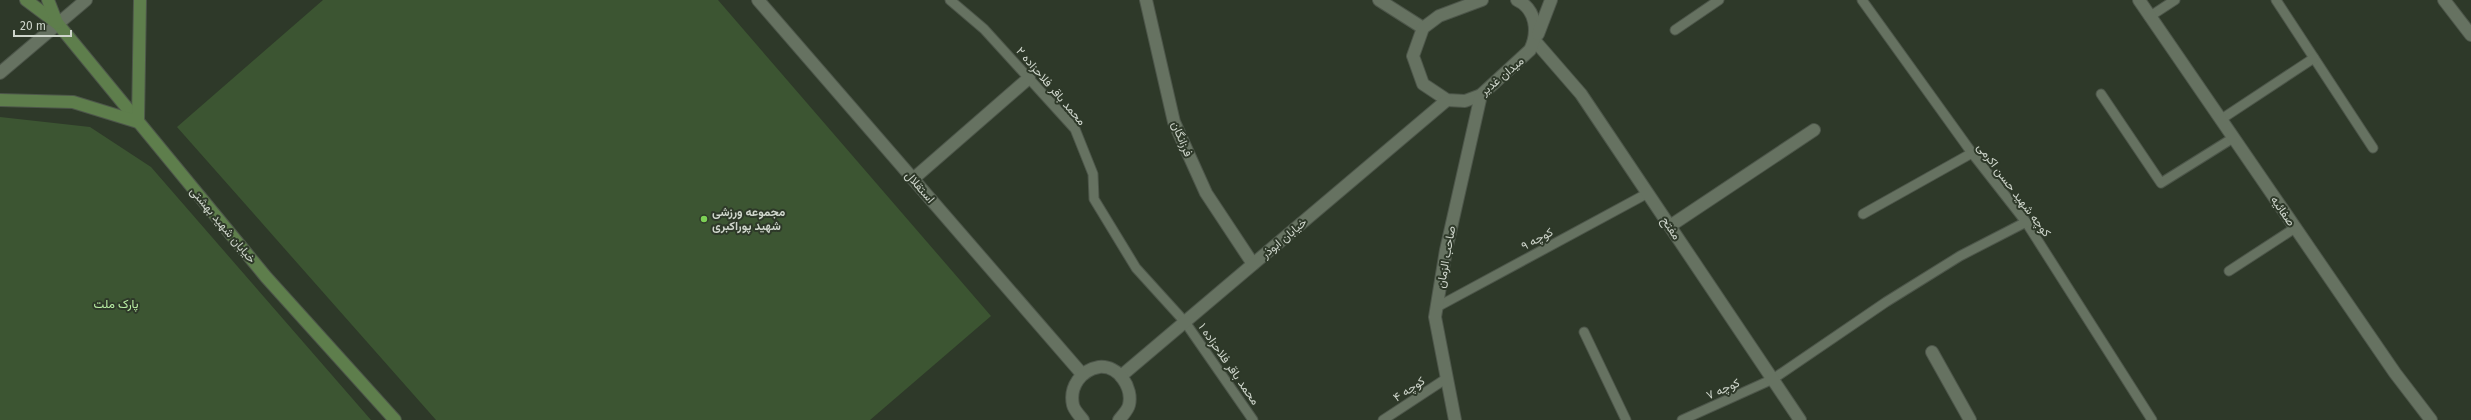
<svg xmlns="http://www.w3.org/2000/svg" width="2471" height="420" font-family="'Fira Sans',Vazirmatn,sans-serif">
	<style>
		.green { fill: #3c5532 }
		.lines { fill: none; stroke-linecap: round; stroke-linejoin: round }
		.service-casing { stroke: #4d564a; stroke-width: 11 }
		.minor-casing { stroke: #4d564a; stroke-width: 14 }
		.tertiary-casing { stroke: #4d564a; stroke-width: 14 }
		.secondary-casing { stroke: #4d564a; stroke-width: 14 }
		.service { stroke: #667261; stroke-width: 9 }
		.minor { stroke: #667261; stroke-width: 12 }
		.tertiary { stroke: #667261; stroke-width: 12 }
		.secondary { stroke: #5e7e4c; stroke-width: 12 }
		.poi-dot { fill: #7cd155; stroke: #2e3929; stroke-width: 1.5 }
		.labels { text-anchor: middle; stroke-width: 4; stroke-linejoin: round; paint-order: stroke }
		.street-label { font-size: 12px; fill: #ced5cb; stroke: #2e3929 }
		.poi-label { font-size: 12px; font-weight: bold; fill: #ced5cb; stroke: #2e3929; text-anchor: start }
		.park-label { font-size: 12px; fill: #baefa5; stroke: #2e3929 }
	</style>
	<rect width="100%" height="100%" fill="#2e3929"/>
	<!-- green -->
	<g class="green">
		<path d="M323,0H718L991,316L870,420H436L177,127Z"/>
		<path d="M0,117L90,127L151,167L371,420H0Z"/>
	</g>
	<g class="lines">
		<!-- service casing -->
		<g class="service-casing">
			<g id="service">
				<path d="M950,0L984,29L1075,129L1093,174L1094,199L1136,268L1185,322L1253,420"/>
				<path d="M1862,0L1972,153L2026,222L2152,420"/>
				<path d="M2276,0L2373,148"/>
				<path d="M2149,17L2175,0"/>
				<path d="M1675,30L1719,0"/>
				<path d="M2101,94L2161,183L2233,138"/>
				<path d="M2220,120L2314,58"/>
				<path d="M1863,214L1972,153"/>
				<path d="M2229,271L2295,228"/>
				<path d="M1437,307L1648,193"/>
				<path d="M1584,332L1626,420"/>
				<path d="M1383,420L1447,378"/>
				<path d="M1682,420L1773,379L1886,302L1960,256L2026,222"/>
			</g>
		</g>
		<!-- minor casing -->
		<g class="minor-casing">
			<g id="minor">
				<path d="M1146,0L1174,122L1206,193L1253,264"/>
				<path d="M1379,0L1423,28"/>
				<path d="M1535,41L1581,94L1800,420"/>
				<path d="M913,179L1029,78"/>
				<path d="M1670,226L1814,130"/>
				<path d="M1932,352L1970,420"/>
			</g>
		</g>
		<!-- tertiary casing -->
		<g class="tertiary-casing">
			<g id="tertiary">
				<path d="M758,0L1082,374"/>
				<path d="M1482,0L1439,16L1423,28L1413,56L1423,84L1447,100L1465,101L1481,95L1530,50C1539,32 1536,9 1517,0"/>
				<path d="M2139,0L2395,373L2431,420"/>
				<path d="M2444,0L2471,35"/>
				<path d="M1538,34L1551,0"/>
				<path d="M0,73L86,0"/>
				<path d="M1121,376L1447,100"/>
				<path d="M1083,420C1080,416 1074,410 1073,405C1069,387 1081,370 1099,367C1119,365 1133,388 1129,405C1128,410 1122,416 1119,420"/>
				<path d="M1455,420L1435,317L1446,250L1481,95"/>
			</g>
		</g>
		<!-- secondary casing -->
		<g class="secondary-casing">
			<g id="secondary">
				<path d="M26,0L58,24L266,277L395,420"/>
				<path d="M48,0L57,23"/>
				<path d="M0,100L73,102L138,122L140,0"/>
			</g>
		</g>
		<!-- service -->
		<use href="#service" class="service"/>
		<!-- minor -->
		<use href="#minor" class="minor"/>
		<!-- tertiary -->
		<use href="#tertiary" class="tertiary"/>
		<!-- secondary -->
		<use href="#secondary" class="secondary"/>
	</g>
	<!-- markers -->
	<circle class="poi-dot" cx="704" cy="219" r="4"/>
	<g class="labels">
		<!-- street labels -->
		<g class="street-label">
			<text transform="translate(1502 76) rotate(-40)" y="4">میدان غدیر</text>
			<text transform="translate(1051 86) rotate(49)" y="4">محمد باقر فلاحزاده ۲</text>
			<text transform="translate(1182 139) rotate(67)" y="4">فرزانگان</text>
			<text transform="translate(920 187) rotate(49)" y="4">استقلال</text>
			<text transform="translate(2014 190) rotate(53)" y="4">کوچه شهید حسن اکرمی</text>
			<text transform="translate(2283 211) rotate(55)" y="4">صفائیه</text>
			<text transform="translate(223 225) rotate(50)" y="4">خیابان شهید بهشتی</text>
			<text transform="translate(1671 228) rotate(56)" y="4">مفتح</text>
			<text transform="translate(1284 238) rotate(-40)" y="4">خیابان ابوذر</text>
			<text transform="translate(1537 239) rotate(-28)" y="4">کوچه ۹</text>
			<text transform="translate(1446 257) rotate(-80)" y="4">صاحب الزمان</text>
			<text transform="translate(1229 364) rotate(55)" y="4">محمد باقر فلاحزاده ۱</text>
			<text transform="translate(1409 389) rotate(-33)" y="4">کوچه ۴</text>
			<text transform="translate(1723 389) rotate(-24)" y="4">کوچه ۷</text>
		</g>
		<!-- poi labels -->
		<g class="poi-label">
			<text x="712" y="216">مجموعه ورزشی<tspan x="712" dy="14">شهید پوراکبری</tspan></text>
		</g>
		<!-- park labels -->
		<g class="park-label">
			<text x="116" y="308">پارک ملت</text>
		</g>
	</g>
	<!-- scale -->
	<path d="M14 30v6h57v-6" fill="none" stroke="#ced5cb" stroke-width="2"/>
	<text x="20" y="30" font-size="12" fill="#ced5cb" stroke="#2e3929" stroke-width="3" paint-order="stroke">20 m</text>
</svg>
